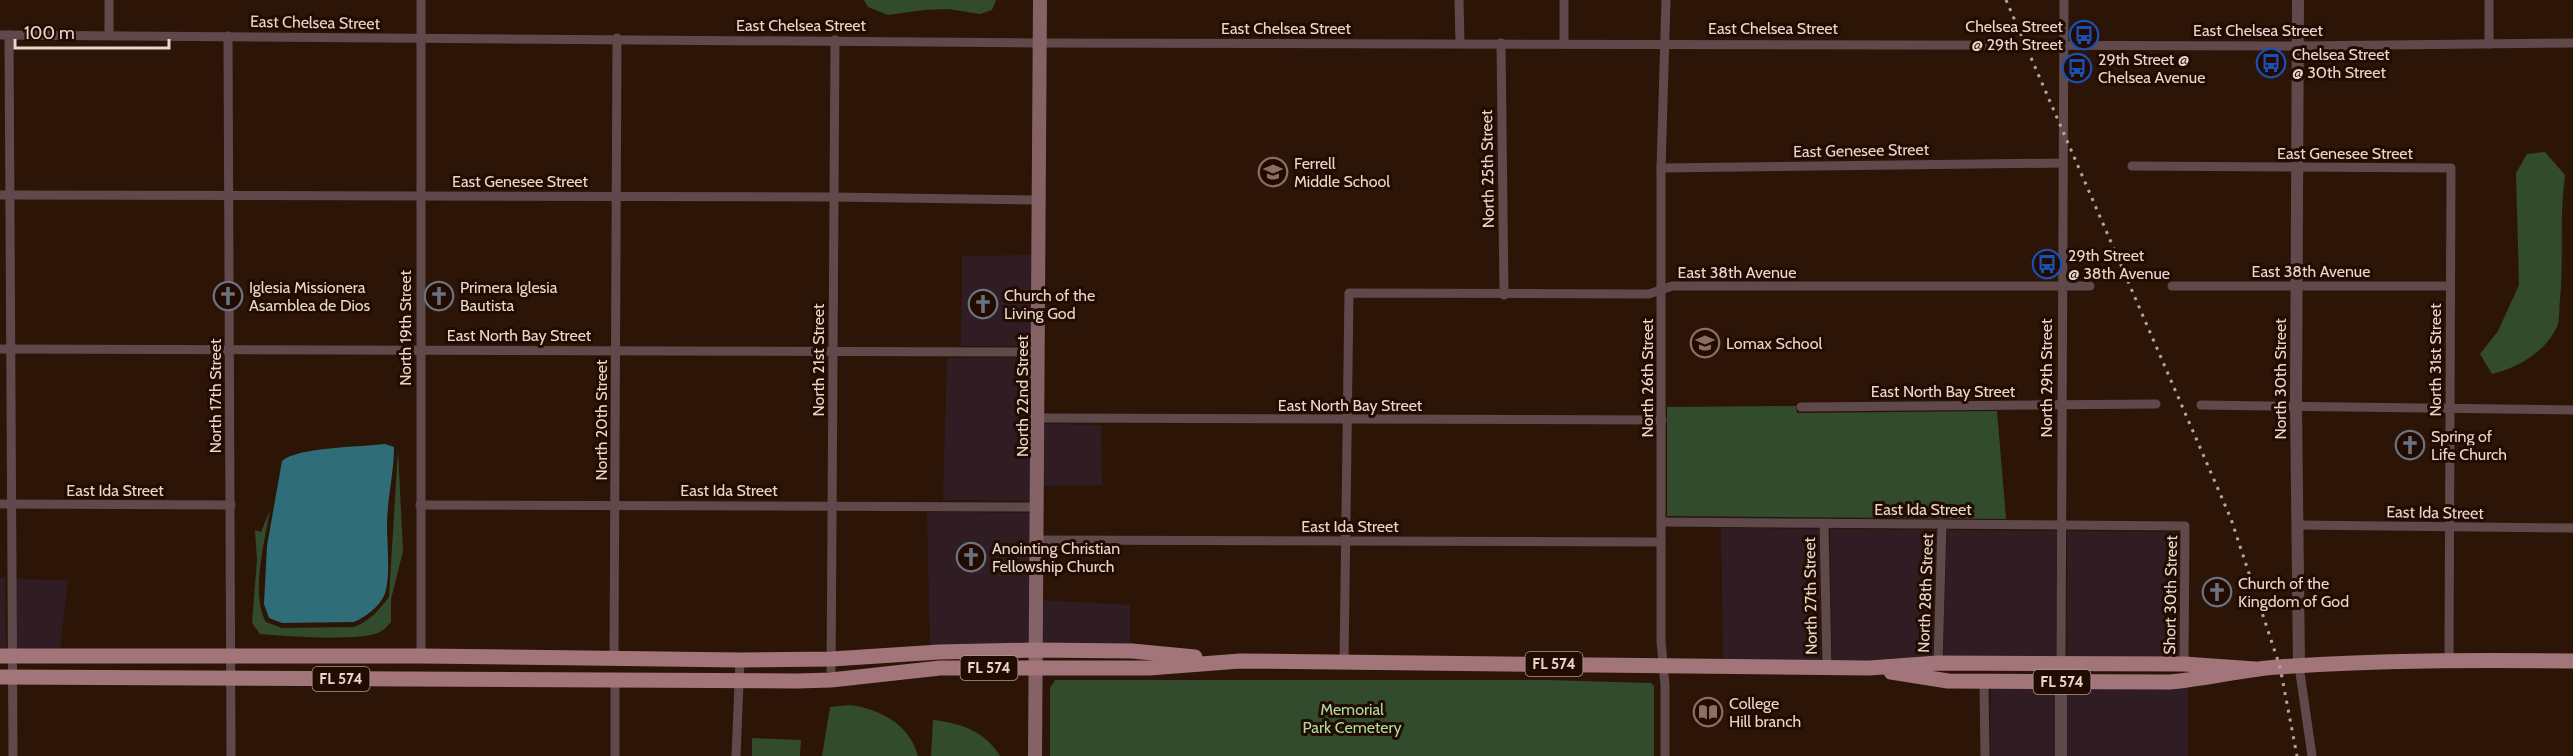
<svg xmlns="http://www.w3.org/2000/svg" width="2573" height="756" font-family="Cabin,sans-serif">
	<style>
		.commercial { fill: #2f1d23 }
		.green { fill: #314b2c }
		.water { fill: #2f6e79 }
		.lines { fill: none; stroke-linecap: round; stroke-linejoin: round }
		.minor { stroke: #5f494b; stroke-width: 9 }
		.tertiary { stroke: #5f494b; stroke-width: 12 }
		.secondary { stroke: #856266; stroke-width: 14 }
		.primary { stroke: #a2757a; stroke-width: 15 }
		.rail { stroke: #b7a59a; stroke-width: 3; stroke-dasharray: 3 6; stroke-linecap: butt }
		.labels { text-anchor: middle; stroke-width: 6; stroke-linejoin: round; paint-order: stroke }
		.shield { fill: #220c01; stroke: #ac9a90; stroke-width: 1.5 }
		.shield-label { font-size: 15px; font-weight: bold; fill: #e7d7cd }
		.street-label { font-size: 16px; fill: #e7d7cd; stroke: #220c01 }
		.poi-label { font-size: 16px; fill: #e7d7cd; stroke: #220c01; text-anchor: start }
		.park-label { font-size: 16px; fill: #aadca0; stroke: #220c01 }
	</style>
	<rect width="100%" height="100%" fill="#2c1507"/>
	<!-- commercial -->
	<g class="commercial">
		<path d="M1034,255L1033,346H961L962,256Z"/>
		<path d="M947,358H1033L1032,501L943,500Z"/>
		<path d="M1044,424L1101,425L1102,485L1044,486L1043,512Z"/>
		<path d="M927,512L1032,513L1029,644L930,646Z"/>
		<path d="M1721,528L1819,529L1821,661H1723Z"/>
		<path d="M1830,529L1937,530L1933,657L1832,661Z"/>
		<path d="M1947,530L2057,531L2056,658L1943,657Z"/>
		<path d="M2067,531L2180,532L2179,658H2067Z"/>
		<path d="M0,578H5L6,650H0Z"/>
		<path d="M16,579L68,580L60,650H16Z"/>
		<path d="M1042,600L1130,605V645L1040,644Z"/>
		<path d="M2188,687V756H2066L2067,688Z"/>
		<path d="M1991,688H2056L2055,756H1990Z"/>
	</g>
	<!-- green -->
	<g class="green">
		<path d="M864,0H996L992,10L980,14L948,9L924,10L888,15L868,7Z"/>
		<path d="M2545,152L2565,175C2559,217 2564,257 2560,299C2559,308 2560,320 2557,327C2545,352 2518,368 2492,374L2480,354L2498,331L2519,285L2516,173L2527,154Z"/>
		<path d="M1796,406L1797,413L1997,411L2006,519L1667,516V407Z"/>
		<path d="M398,450L403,551L391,599V622C388,625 384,630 380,632C358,642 287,636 260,634L252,623L257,560L255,530L261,532L270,510C265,541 250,594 266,622L282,628L354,627C370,621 379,610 389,597Z"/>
		<path d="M1055,680H1546L1651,683L1654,686V756H1050V688Z"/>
		<path d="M851,705C881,710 909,724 918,756H822L830,707Z"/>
		<path d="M933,720C960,723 985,731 1000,756H931Z"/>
		<path d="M752,738L801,740L800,756H752Z"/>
	</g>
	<!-- water -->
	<path class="water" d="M385,444L394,447C394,473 387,499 387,526C387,542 391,581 384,596C379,607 365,617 354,622L282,623L269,618L264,604L267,546L282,461C298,447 360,447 385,444Z"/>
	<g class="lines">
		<!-- minor -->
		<g class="minor">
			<path d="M421,0V656"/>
			<path d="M1459,0L1460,43"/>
			<path d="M2489,0V44"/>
			<path d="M0,35L1040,43L2297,46L2573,43"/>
			<path d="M9,35L13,756"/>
			<path d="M109,35V0"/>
			<path d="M228,36L231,756"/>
			<path d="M1501,43L1504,295"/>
			<path d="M1564,43V0"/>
			<path d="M2132,166L2451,168L2449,660"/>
			<path d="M1661,168L2063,163"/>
			<path d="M0,195L833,197L1039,200"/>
			<path d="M2172,286H2450"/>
			<path d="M0,349L1039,352"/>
			<path d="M2201,405L2573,410"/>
			<path d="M1801,407L2156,404"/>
			<path d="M1039,418L1662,420"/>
			<path d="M0,504L231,505"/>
			<path d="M420,505L1038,507"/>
			<path d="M1661,522L2185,526L2184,664"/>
			<path d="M1824,523L1827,667"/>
			<path d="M2297,525L2573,528"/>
			<path d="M1038,540L1661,542"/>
			<path d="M614,657L617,38"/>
			<path d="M1344,662L1349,293L1649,294L1672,286H2090"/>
			<path d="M1938,663L1942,524"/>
			<path d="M2061,664L2064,0"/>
			<path d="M2299,666L2312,756"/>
			<path d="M831,680L835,40"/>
			<path d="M1984,682L1985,756"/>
			<path d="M615,756V680"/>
			<path d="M736,756L740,660"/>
			<path d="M1665,756V685L1661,641V168L1666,0"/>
		</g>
		<!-- tertiary -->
		<g class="tertiary">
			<path d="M2298,0L2296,404L2299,666"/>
			<path d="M2061,756V664"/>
		</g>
		<!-- secondary -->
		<path class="secondary" d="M1035,756L1040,0"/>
		<!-- primary -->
		<g class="primary">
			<path d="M0,656H421L740,660L832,659L939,652L1035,650L1132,651L1195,657"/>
			<path d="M1891,672L1948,681L2170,682C2207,679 2243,669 2279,667C2377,660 2475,660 2573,661"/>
			<path d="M0,677L797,681L831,680L940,668H1149L1240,661L1869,668L1938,663L2184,664L2255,669"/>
		</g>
		<!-- rail -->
		<path class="rail" d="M2006,0L2231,519L2280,667L2297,756"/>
	</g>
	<!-- icons -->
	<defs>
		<g id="bus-ring" transform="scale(1.5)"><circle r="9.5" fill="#220c01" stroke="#1a4fb4" stroke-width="1.5"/><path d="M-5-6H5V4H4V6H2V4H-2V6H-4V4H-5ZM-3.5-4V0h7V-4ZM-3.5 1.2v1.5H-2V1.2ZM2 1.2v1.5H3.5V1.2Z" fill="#1a4fb4"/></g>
		<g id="school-ring" transform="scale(1.5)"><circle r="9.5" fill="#220c01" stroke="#8d6e63" stroke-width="1.5"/><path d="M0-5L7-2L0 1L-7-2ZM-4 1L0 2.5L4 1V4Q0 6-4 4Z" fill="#8d6e63"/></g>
		<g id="church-ring" transform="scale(1.5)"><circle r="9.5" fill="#220c01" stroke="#6b7280" stroke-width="1.5"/><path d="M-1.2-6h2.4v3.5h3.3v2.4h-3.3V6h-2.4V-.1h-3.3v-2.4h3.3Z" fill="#6b7280"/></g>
		<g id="library-ring" transform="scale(1.5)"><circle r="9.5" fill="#220c01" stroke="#8d6e63" stroke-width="1.5"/><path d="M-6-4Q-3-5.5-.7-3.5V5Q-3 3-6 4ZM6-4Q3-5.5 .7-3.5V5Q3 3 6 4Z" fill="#8d6e63"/></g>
	</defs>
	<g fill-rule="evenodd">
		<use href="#bus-ring" x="2084" y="35"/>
		<use href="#bus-ring" x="2271" y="63"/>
		<use href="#bus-ring" x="2077" y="68"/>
		<use href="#school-ring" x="1273" y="172"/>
		<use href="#bus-ring" x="2047" y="264"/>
		<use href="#church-ring" x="228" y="296"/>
		<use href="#church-ring" x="439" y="296"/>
		<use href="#church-ring" x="983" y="304"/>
		<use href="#school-ring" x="1705" y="343"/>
		<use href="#church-ring" x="2410" y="445"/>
		<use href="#church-ring" x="971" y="557"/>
		<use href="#church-ring" x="2217" y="592"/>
		<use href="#library-ring" x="1708" y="712"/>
	</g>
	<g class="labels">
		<!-- shield labels -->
		<g class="shield">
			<rect x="1525.5" y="652" width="57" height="24" rx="4.5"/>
			<rect x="960.5" y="656" width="57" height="24" rx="4.5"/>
			<rect x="312.5" y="667" width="57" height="24" rx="4.5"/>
			<rect x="2033.5" y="670" width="57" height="24" rx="4.5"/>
		</g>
		<g class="shield-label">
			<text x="1554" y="669">FL 574</text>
			<text x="989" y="673">FL 574</text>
			<text x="341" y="684">FL 574</text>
			<text x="2062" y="687">FL 574</text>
		</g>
		<!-- street labels -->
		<g class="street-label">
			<text transform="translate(315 22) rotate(1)" y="6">East Chelsea Street</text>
			<text x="801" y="31">East Chelsea Street</text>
			<text x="1286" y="34">East Chelsea Street</text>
			<text x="1773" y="34">East Chelsea Street</text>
			<text x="2258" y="36">East Chelsea Street</text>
			<text transform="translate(1861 150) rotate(-1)" y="6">East Genesee Street</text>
			<text x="2345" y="159">East Genesee Street</text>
			<text transform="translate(1487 169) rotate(-91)" y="6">North 25th Street</text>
			<text x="520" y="187">East Genesee Street</text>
			<text x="2311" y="277">East 38th Avenue</text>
			<text x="1737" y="278">East 38th Avenue</text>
			<text transform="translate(405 328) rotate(-90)" y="6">North 19th Street</text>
			<text x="519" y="341">East North Bay Street</text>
			<text transform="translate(818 360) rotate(-90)" y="6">North 21st Street</text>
			<text transform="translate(2435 360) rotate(-90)" y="6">North 31st Street</text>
			<text transform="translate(1647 378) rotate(-90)" y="6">North 26th Street</text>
			<text transform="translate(2046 378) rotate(-90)" y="6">North 29th Street</text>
			<text transform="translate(2280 379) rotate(-90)" y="6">North 30th Street</text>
			<text x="1943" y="397">East North Bay Street</text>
			<text transform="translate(215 396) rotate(-90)" y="6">North 17th Street</text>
			<text transform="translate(1022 396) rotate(-90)" y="6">North 22nd Street</text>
			<text x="1350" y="411">East North Bay Street</text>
			<text transform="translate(601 420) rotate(-90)" y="6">North 20th Street</text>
			<text x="115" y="496">East Ida Street</text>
			<text x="729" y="496">East Ida Street</text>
			<text x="1923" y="515">East Ida Street</text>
			<text transform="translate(2435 512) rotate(1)" y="6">East Ida Street</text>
			<text x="1350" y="532">East Ida Street</text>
			<text transform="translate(1925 593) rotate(-88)" y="6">North 28th Street</text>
			<text transform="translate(2170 595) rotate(-89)" y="6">Short 30th Street</text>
			<text transform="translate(1810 596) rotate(-91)" y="6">North 27th Street</text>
		</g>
		<!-- poi labels -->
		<g class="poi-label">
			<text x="2063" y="32" text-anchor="end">Chelsea Street<tspan x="2063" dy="18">@ 29th Street</tspan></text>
			<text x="2292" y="60">Chelsea Street<tspan x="2292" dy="18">@ 30th Street</tspan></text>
			<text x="2098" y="65">29th Street @<tspan x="2098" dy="18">Chelsea Avenue</tspan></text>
			<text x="1294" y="169">Ferrell<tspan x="1294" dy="18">Middle School</tspan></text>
			<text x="2068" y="261">29th Street<tspan x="2068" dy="18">@ 38th Avenue</tspan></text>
			<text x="249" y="293">Iglesia Missionera<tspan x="249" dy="18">Asamblea de Dios</tspan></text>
			<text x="460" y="293">Primera Iglesia<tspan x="460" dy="18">Bautista</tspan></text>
			<text x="1004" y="301">Church of the<tspan x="1004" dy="18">Living God</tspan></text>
			<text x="1726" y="349">Lomax School</text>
			<text x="2431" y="442">Spring of<tspan x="2431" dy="18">Life Church</tspan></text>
			<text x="992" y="554">Anointing Christian<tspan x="992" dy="18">Fellowship Church</tspan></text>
			<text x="2238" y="589">Church of the<tspan x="2238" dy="18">Kingdom of God</tspan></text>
			<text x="1729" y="709">College<tspan x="1729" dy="18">Hill branch</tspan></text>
		</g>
		<!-- park labels -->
		<g class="park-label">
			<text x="1352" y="715">Memorial<tspan x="1352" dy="18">Park Cemetery</tspan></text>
		</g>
	</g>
	<!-- scale -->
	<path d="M15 39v9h154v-9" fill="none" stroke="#e7d7cd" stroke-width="3"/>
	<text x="24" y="39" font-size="18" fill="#e7d7cd" stroke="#220c01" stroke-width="4.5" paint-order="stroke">100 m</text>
</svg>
